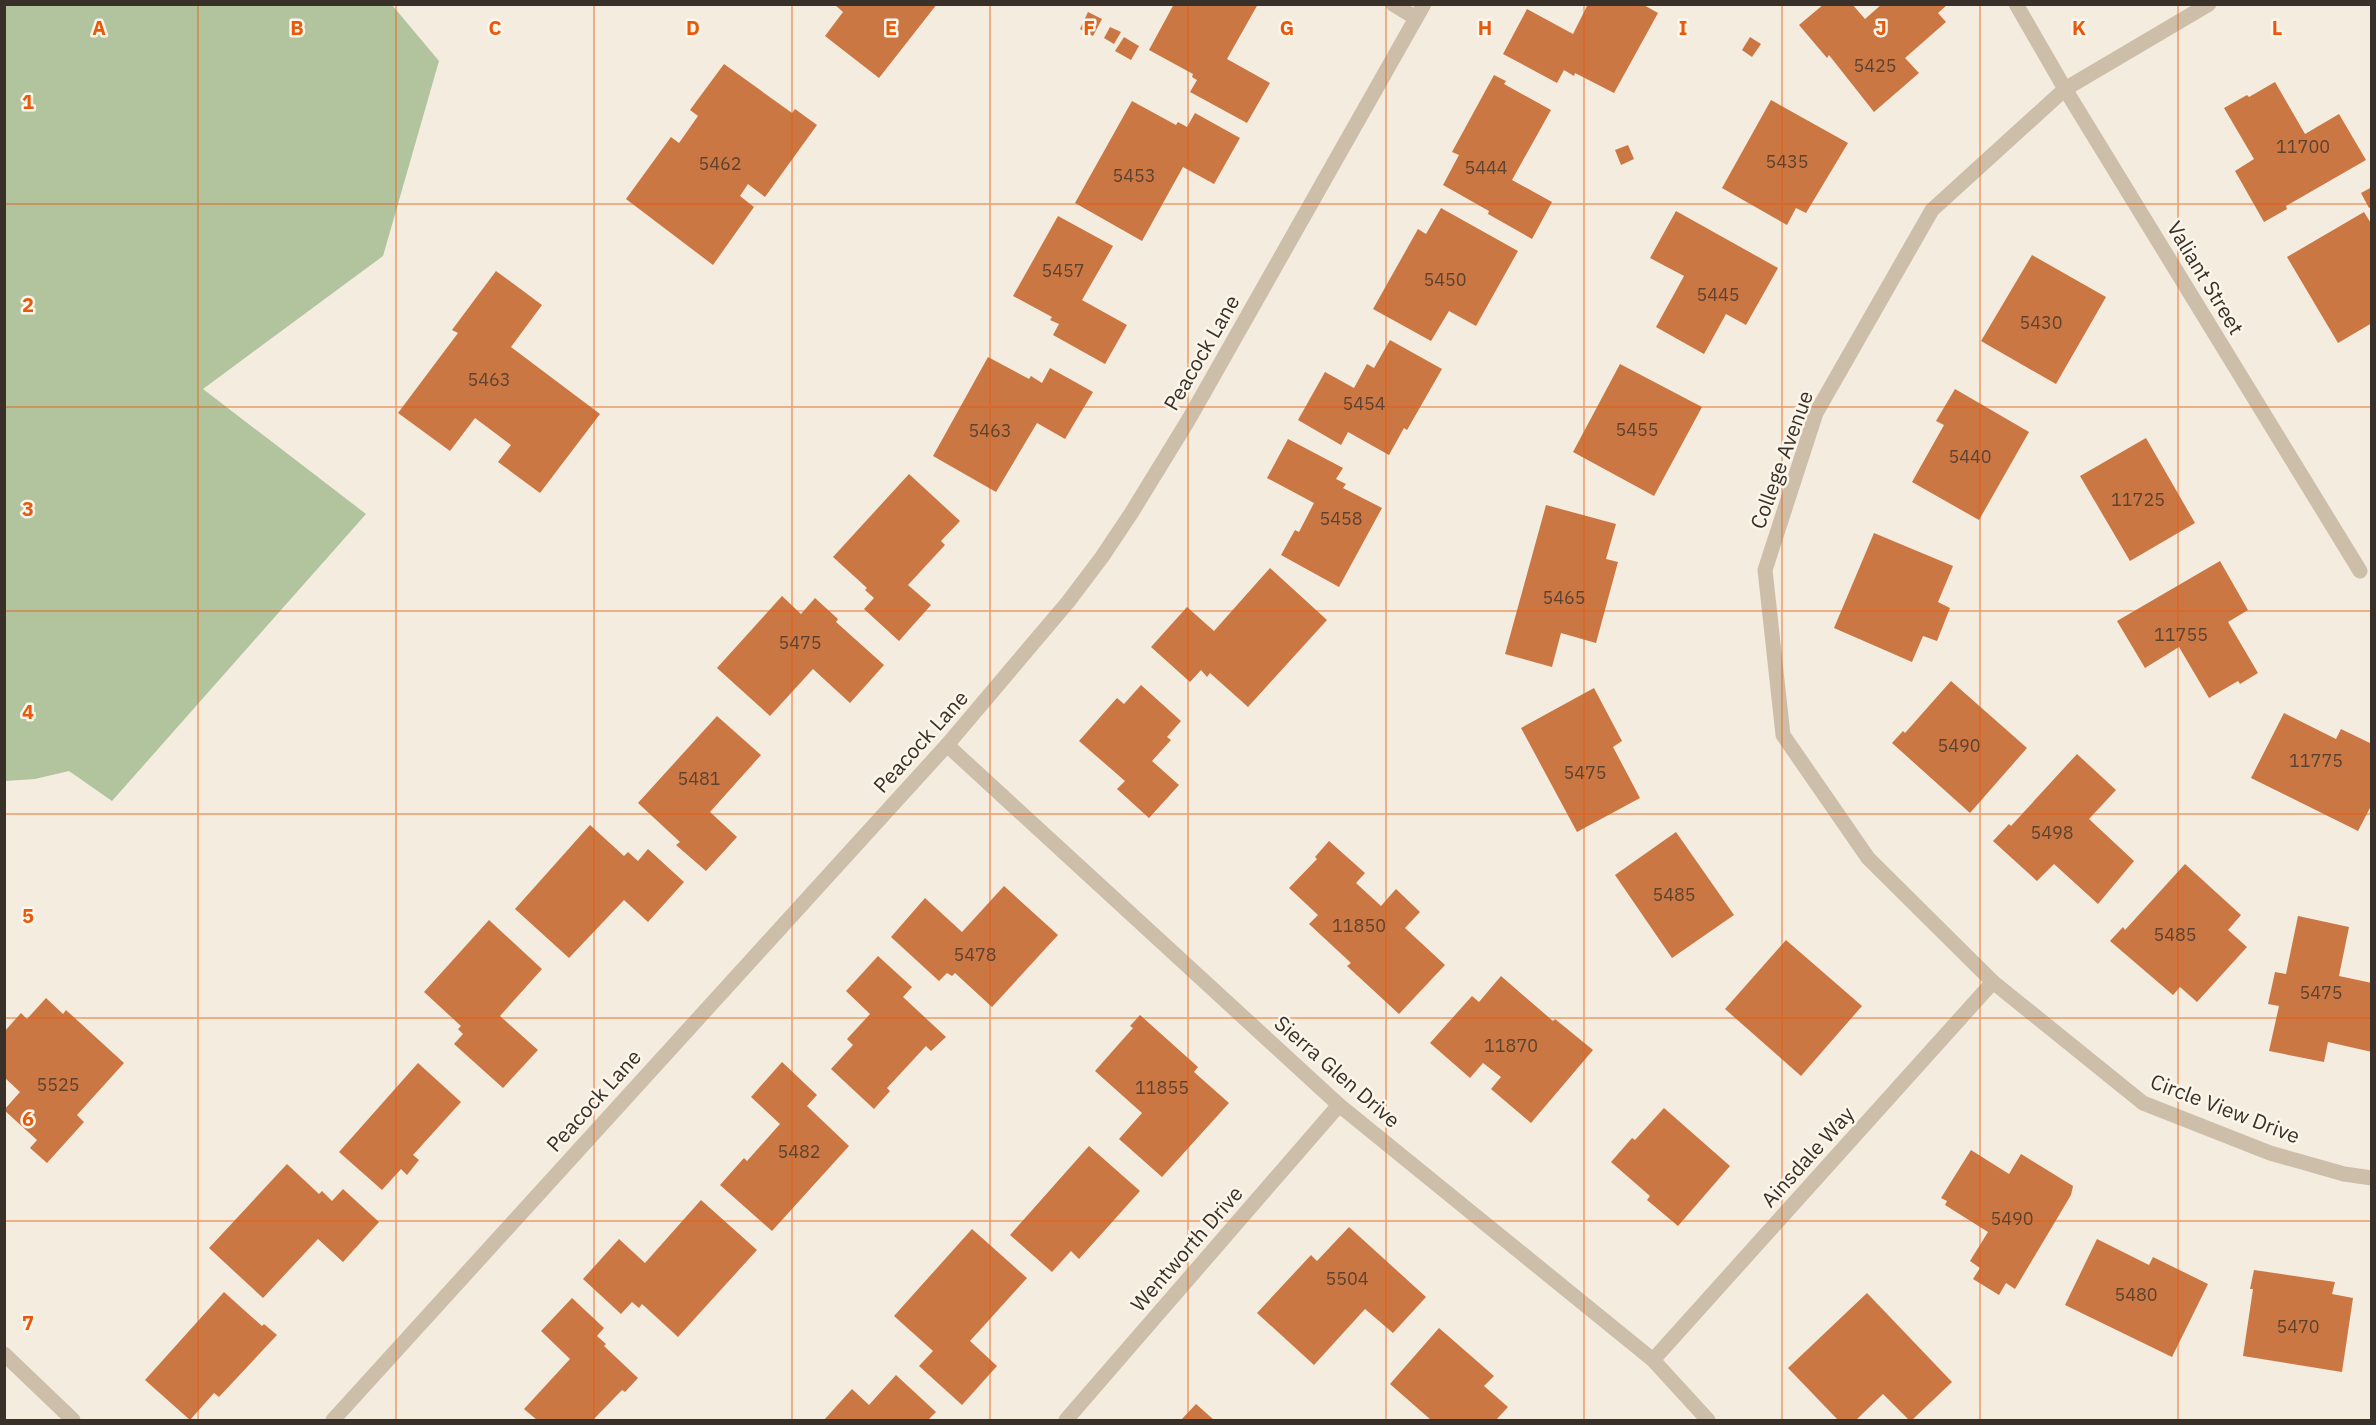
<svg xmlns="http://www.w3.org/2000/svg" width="2376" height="1425" font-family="'IBM Plex Sans',sans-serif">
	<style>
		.green { fill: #b1c49d }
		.building { fill: #cb7744 }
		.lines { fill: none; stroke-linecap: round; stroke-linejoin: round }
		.minor { stroke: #cdbea9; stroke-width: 15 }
		.grid { fill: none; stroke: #e8590c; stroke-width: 1.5; stroke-opacity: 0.55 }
		.labels { text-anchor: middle; stroke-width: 5; stroke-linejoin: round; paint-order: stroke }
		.number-label { font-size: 18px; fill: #5e4230 }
		.street-label { font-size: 21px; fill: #393029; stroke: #fbf5ea }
		.grid-label { font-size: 20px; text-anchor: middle; font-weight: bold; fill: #e8590c; stroke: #fbf5ea; stroke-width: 5; stroke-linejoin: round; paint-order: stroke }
	</style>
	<rect width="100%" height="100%" fill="#f4ecde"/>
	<!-- green -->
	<path class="green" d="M4,5H392L439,61L383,256L203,389L366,514L112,801L69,771L35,779L5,781Z"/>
	<!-- building -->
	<g class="building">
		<path d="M834,4H937L879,78L825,36L843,12Z"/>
		<path d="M1174,4H1258L1227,59L1270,83L1247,123L1190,92L1197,80L1192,77L1193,74L1149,50Z"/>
		<path d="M1588,4H1642L1658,13L1614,93L1575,73L1574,76L1564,70L1557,83L1503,54L1527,9L1573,34Z"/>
		<path d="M1824,4H1852L1865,19L1882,4H1948L1938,13L1946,22L1905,58L1919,73L1874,112L1829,55L1827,58L1799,25Z"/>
		<path d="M1088,12L1102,19L1093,36L1080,29Z"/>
		<path d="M1110,27L1121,32L1114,44L1104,38Z"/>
		<path d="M1124,37L1139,46L1131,60L1115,51Z"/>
		<path d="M1750,37L1761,44L1752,57L1742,50Z"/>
		<path d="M724,64L792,113L795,109L817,125L765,197L748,184L740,196L754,207L713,265L626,199L671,137L679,143L698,116L690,110Z"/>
		<path d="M1494,75L1506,81L1504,84L1551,110L1512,180L1552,202L1532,239L1488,214L1489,211L1443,185L1459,155L1452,152Z"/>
		<path d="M2275,82L2305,134L2339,114L2366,160L2286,206L2287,209L2264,222L2235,171L2254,159L2224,108L2247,95L2249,97Z"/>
		<path d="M1771,100L1848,143L1806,213L1796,208L1787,225L1722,188Z"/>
		<path d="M1132,101L1176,125L1178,122L1187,127L1195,113L1240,138L1214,184L1183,167L1142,241L1075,203Z"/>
		<path d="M1628,145L1634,159L1621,165L1615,150Z"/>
		<path d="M2372,187V206L2369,208L2361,193Z"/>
		<path d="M1441,208L1518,251L1476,326L1449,311L1431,341L1373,309L1418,229L1426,234Z"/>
		<path d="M1676,211L1778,268L1746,325L1726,314L1704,354L1656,327L1684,276L1650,258Z"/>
		<path d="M2364,212L2372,225V323L2338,343L2287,257Z"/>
		<path d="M1058,216L1113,246L1082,300L1127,325L1105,364L1053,335L1059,324L1050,320L1052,317L1013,296Z"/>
		<path d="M2032,255L2106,297L2056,384L1981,341Z"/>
		<path d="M496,271L542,305L511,347L600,414L540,493L498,462L511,445L475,418L450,451L398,413L458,333L452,330Z"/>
		<path d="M1390,340L1442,369L1407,430L1404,428L1389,455L1348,432L1341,445L1298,420L1325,372L1354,388L1367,364L1374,368Z"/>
		<path d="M988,357L1029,379L1031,376L1042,383L1050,368L1093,392L1065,439L1037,423L996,492L933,456Z"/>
		<path d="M1620,364L1702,407L1654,496L1573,452Z"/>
		<path d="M1955,389L2029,432L1979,520L1912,482L1944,425L1936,421Z"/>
		<path d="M2146,438L2195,523L2130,561L2080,476Z"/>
		<path d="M1288,439L1343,468L1336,479L1346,484L1343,488L1382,508L1339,587L1281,555L1295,530L1299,532L1314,503L1267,478Z"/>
		<path d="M909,474L960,521L941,541L945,545L908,585L931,605L899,641L864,609L874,598L865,590L867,588L833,557Z"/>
		<path d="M1546,505L1616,524L1606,559L1618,562L1596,643L1561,633L1552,667L1505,654Z"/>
		<path d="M1874,533L1953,566L1938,602L1950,608L1937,641L1923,636L1912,662L1834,628Z"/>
		<path d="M2220,561L2248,610L2228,622L2258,673L2240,684L2238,681L2209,698L2179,647L2145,668L2117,621Z"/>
		<path d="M1270,568L1327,620L1248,707L1210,673L1207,677L1201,670L1190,682L1151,647L1187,607L1214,631Z"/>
		<path d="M782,596L801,614L815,598L838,619L836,622L884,665L850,703L813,669L770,716L717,668Z"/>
		<path d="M1951,681L2027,748L1970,813L1892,743L1903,731L1905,733Z"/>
		<path d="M1141,685L1181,721L1167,737L1171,740L1152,761L1179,785L1149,818L1117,789L1125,781L1079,741L1117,698L1124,704Z"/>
		<path d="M1594,688L1622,741L1613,747L1640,798L1577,832L1521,728Z"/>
		<path d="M2284,713L2336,739L2341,729L2372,744V804L2358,831L2251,778Z"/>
		<path d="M717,716L761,755L710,812L737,837L706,871L676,845L680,842L638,803Z"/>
		<path d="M2077,754L2116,790L2089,819L2134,861L2098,904L2054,864L2037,881L1993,841L2009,824L2011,826Z"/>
		<path d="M590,825L624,856L628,852L638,861L648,849L684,882L648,922L624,900L569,958L515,909Z"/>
		<path d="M1676,832L1734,915L1672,958L1615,875Z"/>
		<path d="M1329,841L1365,873L1356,883L1381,906L1396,889L1420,912L1405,928L1445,965L1399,1014L1347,966L1351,963L1309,924L1318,915L1289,888L1317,859L1315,857Z"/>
		<path d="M2185,864L2241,915L2228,930L2247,947L2197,1002L2180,987L2173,995L2110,941L2123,927L2125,930Z"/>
		<path d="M1004,886L1058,935L992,1007L955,973L952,976L947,973L939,981L891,937L925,898L962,932Z"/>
		<path d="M2298,916L2349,927L2339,976L2372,983V1052L2328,1042L2324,1062L2269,1051L2279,1006L2268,1004L2275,972L2286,974Z"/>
		<path d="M489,920L542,969L500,1016L538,1050L503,1088L454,1044L463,1034L458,1029L461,1026L424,992Z"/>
		<path d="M1786,940L1862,1006L1801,1076L1725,1009Z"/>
		<path d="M878,956L912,987L903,997L946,1037L931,1051L926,1046L887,1088L890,1091L874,1109L831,1069L853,1045L847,1039L870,1014L846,991Z"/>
		<path d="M1501,976L1553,1021L1555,1019L1593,1050L1531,1123L1491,1089L1501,1077L1483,1063L1470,1078L1430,1043L1472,996L1479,1002Z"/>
		<path d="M46,998L63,1014L66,1010L124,1063L77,1115L84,1122L47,1163L30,1148L37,1140L4,1110L20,1092L4,1077V1032L21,1013L27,1019Z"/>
		<path d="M1140,1015L1198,1067L1194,1072L1229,1103L1162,1177L1119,1139L1142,1113L1095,1071L1133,1028L1130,1026Z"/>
		<path d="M782,1062L817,1095L807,1106L849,1146L772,1231L720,1185L744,1158L747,1161L780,1124L751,1097Z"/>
		<path d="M418,1063L461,1102L413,1155L419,1160L407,1175L401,1169L382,1190L339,1152Z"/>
		<path d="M1664,1108L1730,1166L1678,1226L1647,1200L1650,1196L1611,1162L1632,1138L1635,1140Z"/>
		<path d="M1089,1146L1140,1191L1079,1259L1071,1251L1052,1272L1010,1235Z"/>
		<path d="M1971,1150L2009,1174L2021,1154L2073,1186L2071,1195L2015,1289L2006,1283L1999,1295L1973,1279L1980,1268L1970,1261L1988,1232L1945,1205L1947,1201L1941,1198Z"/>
		<path d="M287,1164L319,1194L322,1191L332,1201L343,1189L379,1222L343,1262L318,1239L263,1298L209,1248Z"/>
		<path d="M701,1200L757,1250L678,1337L642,1304L639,1308L632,1302L621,1314L583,1279L619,1239L645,1263Z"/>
		<path d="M1349,1227L1426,1297L1393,1333L1365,1309L1314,1365L1257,1313L1311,1255L1317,1261Z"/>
		<path d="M972,1229L1027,1278L970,1341L997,1366L962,1405L919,1366L933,1351L894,1316Z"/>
		<path d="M2097,1239L2149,1265L2153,1257L2208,1284L2172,1357L2065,1305Z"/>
		<path d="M2254,1270L2335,1282L2332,1294L2353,1298L2342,1372L2243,1356L2253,1289H2250Z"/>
		<path d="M224,1292L262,1326L264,1324L277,1335L219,1397L214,1393L190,1420L145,1380Z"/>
		<path d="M1867,1293L1952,1382L1912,1420H1909L1883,1394L1856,1420H1838L1788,1368Z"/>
		<path d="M572,1298L604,1328L597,1336L606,1344L604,1346L638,1378L625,1392L622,1390L593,1420H537L524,1409L570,1359L541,1331Z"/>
		<path d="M1439,1328L1494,1376L1484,1386L1508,1407L1496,1420H1431L1390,1384Z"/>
		<path d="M896,1375L936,1412L928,1420H824L852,1389L869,1405Z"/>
		<path d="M1196,1404L1214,1420H1181Z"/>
	</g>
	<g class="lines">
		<!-- minor -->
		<g class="minor">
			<path d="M1393,4L1416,18"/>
			<path d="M2016,4L2065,89L2360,571"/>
			<path d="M2209,4L2065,89L1932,210L1816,413L1765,570L1783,735L1868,858L1993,982L2143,1103L2270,1153L2344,1174L2372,1178"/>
			<path d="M947,745L1339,1105L1653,1360L1708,1420"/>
			<path d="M4,1354L73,1420"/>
			<path d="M1653,1360L1993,982"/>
			<path d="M333,1420L947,745L1068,602L1102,557L1132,512L1189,419L1424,4"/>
			<path d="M1066,1420L1339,1105"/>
		</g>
	</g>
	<!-- grid -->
	<path class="grid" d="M198,4V1420M396,4V1420M594,4V1420M792,4V1420M990,4V1420M1188,4V1420M1386,4V1420M1584,4V1420M1782,4V1420M1980,4V1420M2178,4V1420M4,204H2372M4,407H2372M4,611H2372M4,814H2372M4,1018H2372M4,1221H2372"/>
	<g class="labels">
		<!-- number labels -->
		<g class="number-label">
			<text x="1875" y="72">5425</text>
			<text x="2303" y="153">11700</text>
			<text x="1787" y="168">5435</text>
			<text x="720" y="170">5462</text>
			<text x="1486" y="174">5444</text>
			<text x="1134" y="182">5453</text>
			<text x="1063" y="277">5457</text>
			<text x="1445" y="286">5450</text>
			<text x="1718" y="301">5445</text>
			<text x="2041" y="329">5430</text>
			<text x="489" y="386">5463</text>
			<text x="1364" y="410">5454</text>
			<text x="1637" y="436">5455</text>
			<text x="990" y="437">5463</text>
			<text x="1970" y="463">5440</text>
			<text x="2138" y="506">11725</text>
			<text x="1341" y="525">5458</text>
			<text x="1564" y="604">5465</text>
			<text x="2181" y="641">11755</text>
			<text x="800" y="649">5475</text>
			<text x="1959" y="752">5490</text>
			<text x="2316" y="767">11775</text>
			<text x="1585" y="779">5475</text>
			<text x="699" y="785">5481</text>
			<text x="2052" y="839">5498</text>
			<text x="1674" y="901">5485</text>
			<text x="1359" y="932">11850</text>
			<text x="2175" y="941">5485</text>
			<text x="975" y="961">5478</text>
			<text x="2321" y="999">5475</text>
			<text x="1511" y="1052">11870</text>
			<text x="58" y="1091">5525</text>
			<text x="1162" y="1094">11855</text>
			<text x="799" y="1158">5482</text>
			<text x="2012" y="1225">5490</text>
			<text x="1347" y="1285">5504</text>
			<text x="2136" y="1301">5480</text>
			<text x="2298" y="1333">5470</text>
		</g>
		<!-- street labels -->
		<g class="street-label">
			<text transform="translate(2205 278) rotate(59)" y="7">Valiant Street</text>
			<text transform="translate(1202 353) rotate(-60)" y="7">Peacock Lane</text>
			<text transform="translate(1782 460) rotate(-70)" y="7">College Avenue</text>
			<text transform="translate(921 742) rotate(-48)" y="7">Peacock Lane</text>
			<text transform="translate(1337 1072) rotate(41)" y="7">Sierra Glen Drive</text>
			<text transform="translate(594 1101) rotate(-48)" y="7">Peacock Lane</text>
			<text transform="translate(2225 1109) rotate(21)" y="7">Circle View Drive</text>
			<text transform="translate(1808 1157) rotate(-48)" y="7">Ainsdale Way</text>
			<text transform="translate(1187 1249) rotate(-49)" y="7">Wentworth Drive</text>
		</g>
	</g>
	<g class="grid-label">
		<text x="99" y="35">A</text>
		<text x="297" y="35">B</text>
		<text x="495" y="35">C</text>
		<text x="693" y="35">D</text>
		<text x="891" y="35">E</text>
		<text x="1089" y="35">F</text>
		<text x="1287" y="35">G</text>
		<text x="1485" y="35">H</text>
		<text x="1683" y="35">I</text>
		<text x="1881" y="35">J</text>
		<text x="2079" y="35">K</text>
		<text x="2277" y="35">L</text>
		<text x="28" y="109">1</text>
		<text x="28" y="312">2</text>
		<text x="28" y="516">3</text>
		<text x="28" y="719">4</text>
		<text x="28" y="923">5</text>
		<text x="28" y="1126">6</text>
		<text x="28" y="1330">7</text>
	</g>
	<!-- border -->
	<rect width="2376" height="1425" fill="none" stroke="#393029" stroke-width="12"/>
</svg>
